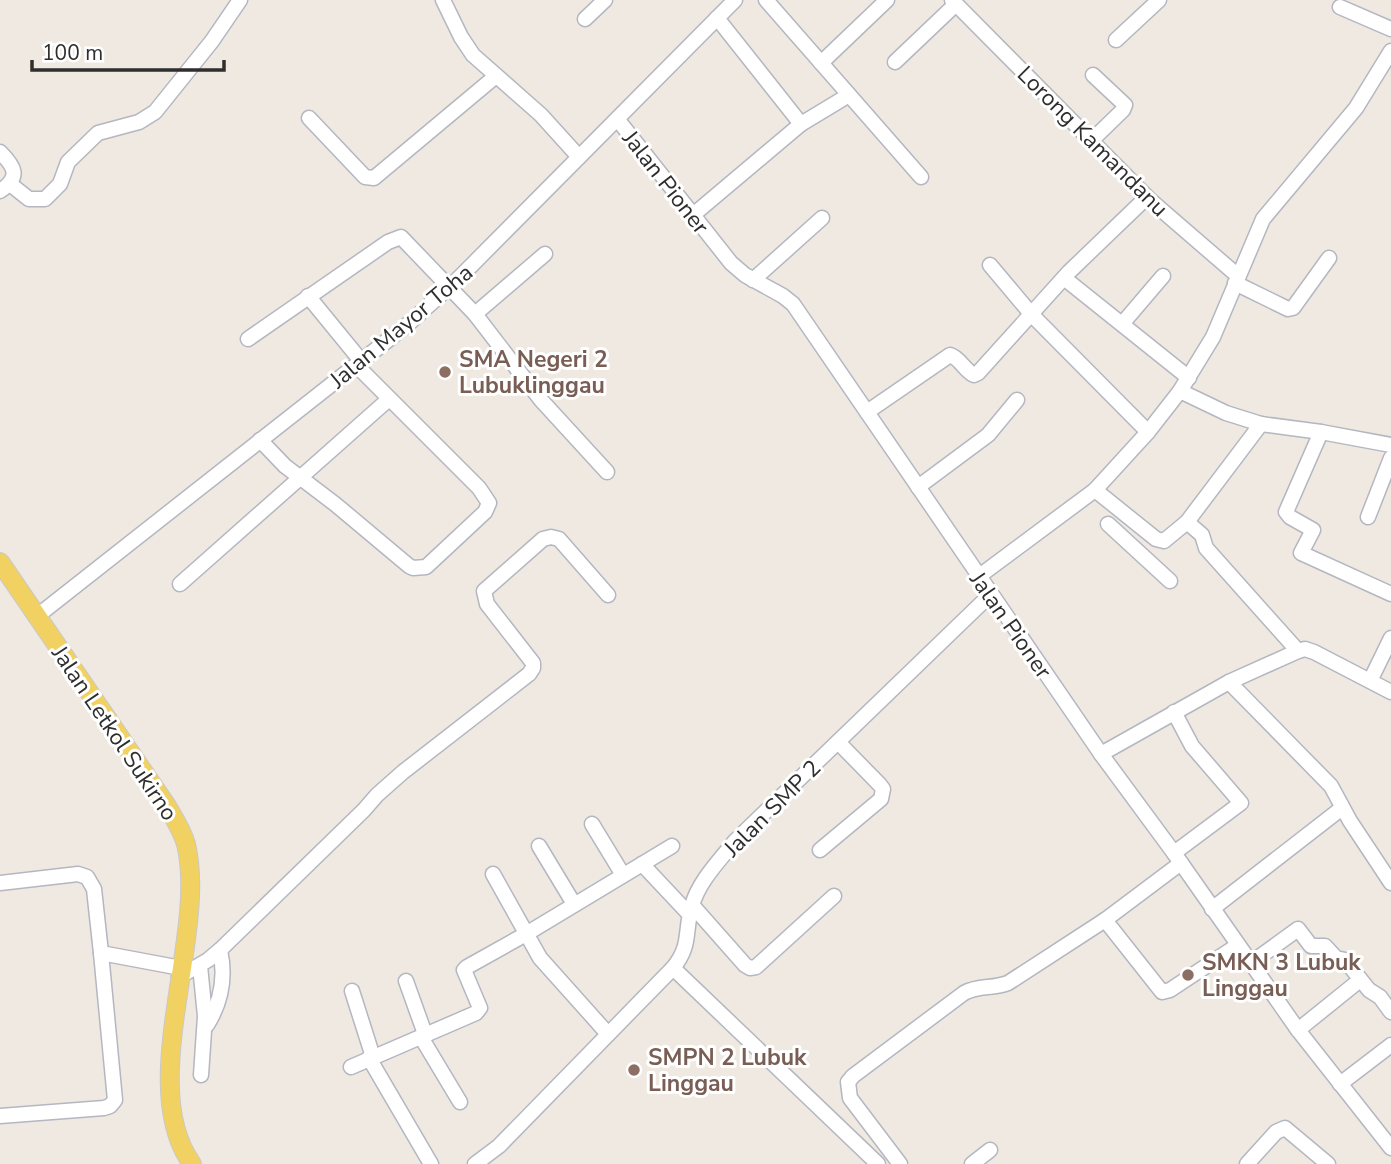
<svg xmlns="http://www.w3.org/2000/svg" width="1391" height="1164" font-family="'Nunito Sans',sans-serif">
	<style>
		.lines { fill: none; stroke-linecap: round; stroke-linejoin: round }
		.minor-casing { stroke: #b4b7c1; stroke-width: 17 }
		.major-casing { stroke: #c9c9c9; stroke-width: 20 }
		.minor { stroke: #fff; stroke-width: 14 }
		.major { stroke: #f2d163; stroke-width: 18 }
		.education-dot { fill: #8d6e63; stroke: #fff; stroke-width: 2.5 }
		.labels { text-anchor: middle; stroke-width: 6; stroke-linejoin: round; paint-order: stroke }
		.street-label { font-size: 23px; fill: #2e2e2e; stroke: #fff }
		.education-label { font-size: 23px; font-weight: bold; fill: #785e54; stroke: #fff; text-anchor: start }
	</style>
	<rect width="100%" height="100%" fill="#efe9e1"/>
	<g class="lines">
		<!-- minor casing -->
		<g class="minor-casing">
			<g id="minor">
				<path d="M443,0L461,37L473,55L541,115L579,157"/>
				<path d="M766,0L921,177"/>
				<path d="M952,0L1150,200L1238,276"/>
				<path d="M1340,7L1391,29"/>
				<path d="M717,18L801,124"/>
				<path d="M585,19L605,0"/>
				<path d="M1116,40L1159,0"/>
				<path d="M895,62L956,4"/>
				<path d="M821,63L887,0"/>
				<path d="M309,118L365,177L374,178L496,76"/>
				<path d="M618,120L731,263L745,275L783,296L793,304L1101,754L1174,853L1298,1030L1391,1148"/>
				<path d="M1091,141L1123,110L1125,105L1093,75"/>
				<path d="M0,152C15,167 21,177 0,191"/>
				<path d="M10,184L29,199H45L60,184L68,162L98,133L139,122L155,112L212,41L240,0"/>
				<path d="M693,215L801,124L849,95"/>
				<path d="M990,265L1032,315L1148,432"/>
				<path d="M1064,278L1189,378"/>
				<path d="M753,280L822,218"/>
				<path d="M1235,283L1288,309L1293,308L1329,258"/>
				<path d="M308,296L362,362"/>
				<path d="M475,314L545,254"/>
				<path d="M1122,324L1163,276"/>
				<path d="M248,339L388,242L401,237L475,314L541,400L607,472"/>
				<path d="M1180,391L1226,413L1261,424L1321,432L1391,445"/>
				<path d="M867,412L950,355C960,358 964,370 974,375L978,373L1069,272L1147,197"/>
				<path d="M1321,432L1286,512L1290,517L1313,530L1301,553L1391,594"/>
				<path d="M260,440L285,466L335,504L409,566L413,568L426,567L485,512L489,503L479,488L357,366"/>
				<path d="M918,487L988,435L1017,400"/>
				<path d="M1095,490L1156,539L1164,541L1187,522L1261,424"/>
				<path d="M1368,517L1391,458"/>
				<path d="M1187,522L1202,535L1206,548L1298,651"/>
				<path d="M1108,524L1170,581"/>
				<path d="M978,577L1095,490L1148,432L1180,391L1213,337L1263,219L1356,108L1391,51"/>
				<path d="M180,584L389,399"/>
				<path d="M36,617L407,325L458,279L735,0"/>
				<path d="M1371,679L1391,638"/>
				<path d="M1229,682L1331,786L1350,821L1391,883"/>
				<path d="M1101,754L1229,682L1298,651L1305,649L1314,652L1391,692"/>
				<path d="M592,824L623,875"/>
				<path d="M539,846L574,904"/>
				<path d="M820,850L881,799L883,789L880,785L838,742"/>
				<path d="M1174,853L1241,803L1192,746L1174,712"/>
				<path d="M642,864L690,915"/>
				<path d="M493,874L540,958L608,1034"/>
				<path d="M0,883L78,874L87,877L94,889L101,953L181,968"/>
				<path d="M692,905L745,965L750,968L756,967L834,896"/>
				<path d="M1212,909L1342,808"/>
				<path d="M1105,920L1181,863"/>
				<path d="M1251,963L1298,929L1311,946H1325L1336,958L1345,960L1369,990L1380,997L1391,1012"/>
				<path d="M200,966L205,1016L201,1075"/>
				<path d="M673,968L878,1164"/>
				<path d="M179,977L208,960L220,950L364,810L377,795L403,772L529,674L533,668V663L487,604L484,591L543,539L551,537L559,539L608,595"/>
				<path d="M406,981L425,1034"/>
				<path d="M352,991L373,1057"/>
				<path d="M207,1025C222,1001 226,977 220,950"/>
				<path d="M1298,1030L1360,980"/>
				<path d="M421,1037L460,1102"/>
				<path d="M369,1058L431,1164"/>
				<path d="M351,1067L476,1013L480,1008L464,970L467,967L526,934L672,846"/>
				<path d="M1340,1084L1391,1045"/>
				<path d="M0,1116L104,1108L110,1106L115,1100L101,953"/>
				<path d="M475,1164L499,1146L673,968C692,944 684,932 692,906C698,882 720,860 735,841L990,595"/>
				<path d="M900,1164L850,1098L848,1082L853,1076L964,993C978,985 993,989 1008,983L1105,920L1162,992L1170,990L1238,945"/>
				<path d="M972,1164L990,1150"/>
				<path d="M1247,1164L1276,1132L1285,1128L1328,1164"/>
			</g>
		</g>
		<!-- major casing -->
		<g class="major-casing">
			<path id="major" d="M0,562L167,806C174,818 182,830 186,844C208,935 135,1085 192,1164"/>
		</g>
		<!-- minor -->
		<use href="#minor" class="minor"/>
		<!-- major -->
		<use href="#major" class="major"/>
	</g>
	<!-- markers -->
	<g class="education-dot">
		<circle cx="445" cy="372" r="7"/>
		<circle cx="1188" cy="975" r="7"/>
		<circle cx="634" cy="1070" r="7"/>
	</g>
	<g class="labels">
		<!-- street labels -->
		<g class="street-label">
			<text transform="translate(1093 141) rotate(45)" y="8">Lorong Kamandanu</text>
			<text transform="translate(666 182) rotate(52)" y="8">Jalan Pioner</text>
			<text transform="translate(401 326) rotate(-40)" y="8">Jalan Mayor Toha</text>
			<text transform="translate(1011 625) rotate(55)" y="8">Jalan Pioner</text>
			<text transform="translate(115 733) rotate(56)" y="8">Jalan Letkol Sukirno</text>
			<text transform="translate(772 808) rotate(-45)" y="8">Jalan SMP 2</text>
		</g>
		<!-- education labels -->
		<g class="education-label">
			<text x="459" y="367">SMA Negeri 2<tspan x="459" dy="26">Lubuklinggau</tspan></text>
			<text x="1202" y="970">SMKN 3 Lubuk<tspan x="1202" dy="26">Linggau</tspan></text>
			<text x="648" y="1065">SMPN 2 Lubuk<tspan x="648" dy="26">Linggau</tspan></text>
		</g>
	</g>
	<!-- scale -->
	<path d="M32 60v10h192v-10" fill="none" stroke="#2e2e2e" stroke-width="3.5"/>
	<text x="42" y="60" font-size="21" fill="#2e2e2e" stroke="#ffffff" stroke-width="5" paint-order="stroke">100 m</text>
</svg>
